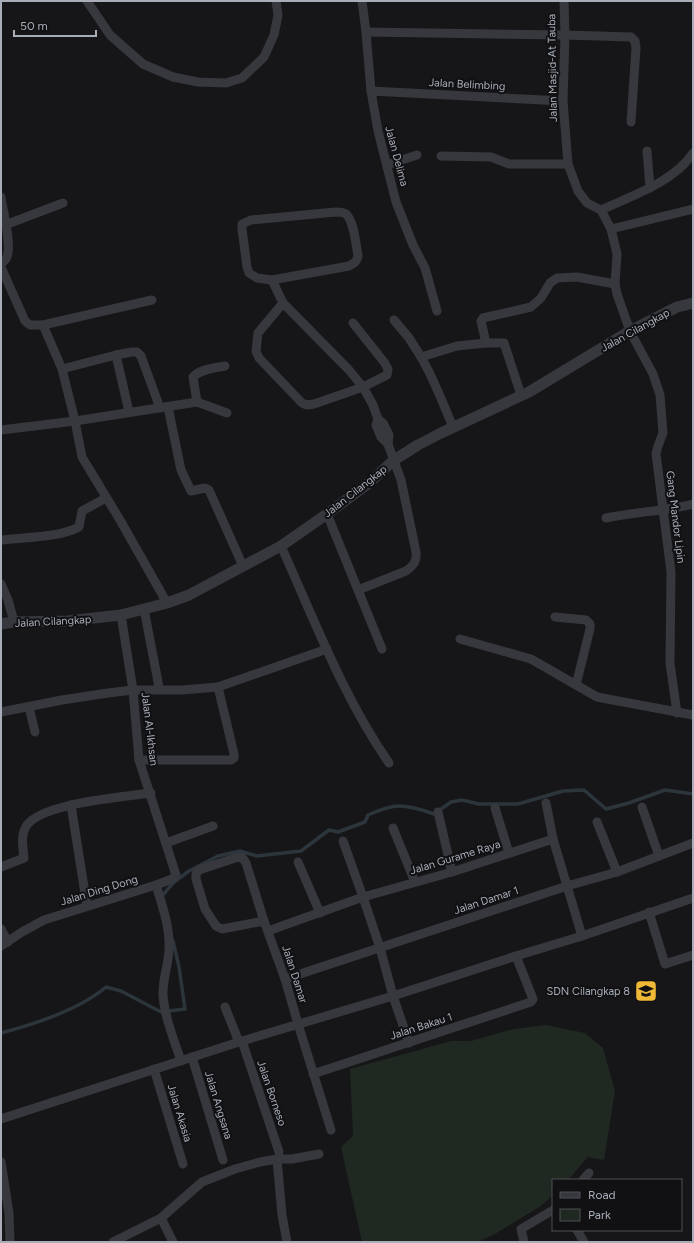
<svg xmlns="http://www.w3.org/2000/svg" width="694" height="1243" font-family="Figtree,sans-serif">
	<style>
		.green { fill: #202822 }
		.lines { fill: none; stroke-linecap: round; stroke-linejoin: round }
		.stream { stroke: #2c353c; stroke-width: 3.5 }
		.minor { stroke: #37383d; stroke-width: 9 }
		.tertiary { stroke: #37383d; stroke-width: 11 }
		.labels { text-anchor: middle; stroke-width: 4; stroke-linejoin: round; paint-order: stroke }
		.street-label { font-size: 11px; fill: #a8adb8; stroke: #111113 }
		.poi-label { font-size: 11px; fill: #a8adb8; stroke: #111113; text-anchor: end }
	</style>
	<rect width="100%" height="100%" fill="#161618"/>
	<!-- green -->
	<path class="green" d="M546,1025L585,1033L603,1048L615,1091L604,1160L588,1157L568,1180H553V1195L541,1206L495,1234L478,1242H362L341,1147L353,1136L350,1069L451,1041H471L513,1029Z"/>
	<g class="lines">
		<!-- stream -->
		<g class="stream">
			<path d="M162,896L173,883L189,871L218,856L240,851L257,856L301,851L329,830L338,832L365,822L368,815C377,811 389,806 399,806C411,806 423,810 434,814L451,802L462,800L479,804H518L563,791L584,790L606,809L629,803L665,790L693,794"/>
			<path d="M1,1033C35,1024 79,1010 106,987L121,991L161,1012L185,1009L179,967L173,941"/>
		</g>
		<!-- minor -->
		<g class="minor">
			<path d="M87,1L110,35L143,64L173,77L198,82L226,83L242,78L264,57L274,35L278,15L276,1"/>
			<path d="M362,1L366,32L371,91L378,131L396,202L413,245L425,268L437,311"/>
			<path d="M564,1L565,35L563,101L568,164L578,191L587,203L601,210L611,229L617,254L615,284L617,294L630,331L653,374L660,395L663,433L658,446L656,454L671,572L670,663L677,713"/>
			<path d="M366,32L565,35L631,37L635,41L636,48L631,122"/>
			<path d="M371,91L563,101"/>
			<path d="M647,151L650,188"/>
			<path d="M441,156L491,157L509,164H568"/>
			<path d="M387,165L417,155"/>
			<path d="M1,197C3,212 12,244 7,257C6,260 3,262 1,264"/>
			<path d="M601,210C631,196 674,182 693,153"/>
			<path d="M336,212C340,212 343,212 346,214C354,221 356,245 358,256C357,262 354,263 349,266L272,280L257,278L249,273L247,267L242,229V224L251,220Z"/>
			<path d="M5,225L63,203"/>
			<path d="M611,229L693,209"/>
			<path d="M1,267L25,321L30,325H43L152,300"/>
			<path d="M272,280L283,303L349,370L363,387L373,405L378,419L383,423L389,435L388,444L401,480L416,552C417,561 414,565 406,571L358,590"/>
			<path d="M283,303L258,333L256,351L259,358L302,403L307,405L314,404L363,387L387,375L388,369L384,362L353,323"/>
			<path d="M394,320L409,338L421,357"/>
			<path d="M43,325L62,369L75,421L82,457L120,520L167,603"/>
			<path d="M486,343L481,321L483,318L531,307L541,298L550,283L557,278L577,277L615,284"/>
			<path d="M116,355L129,412"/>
			<path d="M62,369L116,355L132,352H137L141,356L160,408"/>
			<path d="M197,402L227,413"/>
			<path d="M168,407L181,470L191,491L205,488L209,490L243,566"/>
			<path d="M378,419L376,425L381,437L388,444"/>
			<path d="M453,427C443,404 434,379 421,357L457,346L486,343H504L521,395"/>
			<path d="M1,430L75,421L197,402L193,377C200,369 215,368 225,366"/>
			<path d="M327,514L382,649"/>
			<path d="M606,518C635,512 664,511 693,504"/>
			<path d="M1,540C25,537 58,538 79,527L82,511L106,498"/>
			<path d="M281,546C314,619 343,697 389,763"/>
			<path d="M1,584L8,600L14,622"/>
			<path d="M144,609L159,687"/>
			<path d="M555,617L586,620L590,624V629L576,685"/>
			<path d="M460,639L531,659L597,697L693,715"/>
			<path d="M29,707L35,732"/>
			<path d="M1,712L62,700L108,693L133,690H182L218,687L327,649"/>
			<path d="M139,760H231L234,758V754L218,687"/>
			<path d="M546,803L553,839L582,936"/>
			<path d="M71,805L87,906"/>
			<path d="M642,807L659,856"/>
			<path d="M495,808L509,853"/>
			<path d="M438,812L452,872"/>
			<path d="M597,822L617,872"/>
			<path d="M393,828L415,882"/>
			<path d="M343,841L363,897L380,948L393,996L409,1043"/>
			<path d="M166,843L213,826"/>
			<path d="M298,862L320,913"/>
			<path d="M1,867L24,858C23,847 20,835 27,825C43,803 123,797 151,793"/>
			<path d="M156,885C162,905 170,927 169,948C169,964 162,980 163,996C165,1018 174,1040 181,1061"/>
			<path d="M649,912L665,964L693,955"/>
			<path d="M264,921L222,929L216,926L205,909L196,879V874L199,870L235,858L242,857L246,863L264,921L285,979L298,1024L331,1130"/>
			<path d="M1,929L8,942"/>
			<path d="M268,931L363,897L452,872L553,839"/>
			<path d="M1,946L22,932L44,920L156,885L172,879L176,875L139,760L133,690L121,615"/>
			<path d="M285,979L567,886L617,872L693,843"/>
			<path d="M225,1007L239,1042"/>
			<path d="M242,1041L279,1152"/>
			<path d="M192,1057L223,1160"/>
			<path d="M154,1069L183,1164"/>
			<path d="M313,1074L531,1002L533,999L516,956"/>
			<path d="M1,1119L242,1041L393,996L516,956L582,936L693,898"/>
			<path d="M277,1159L282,1215L287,1242"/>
			<path d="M1,1162L9,1213L10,1242"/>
			<path d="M583,1180L589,1173"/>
			<path d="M161,1218L173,1242"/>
			<path d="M577,1230L584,1242"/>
			<path d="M113,1242L161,1218L202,1182L235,1169L260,1162L277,1159H292L319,1154"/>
			<path d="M524,1242L521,1229L553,1210"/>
		</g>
		<!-- tertiary -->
		<path class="tertiary" d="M1,624L14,622L67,621L121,615L167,603L189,595L281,546L327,514L369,483L394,460L418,445L439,434L529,392L630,331L677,307L693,303"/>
	</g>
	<!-- icons -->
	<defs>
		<g id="school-square" transform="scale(1.15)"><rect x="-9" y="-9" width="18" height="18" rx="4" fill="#f0b837" stroke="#111113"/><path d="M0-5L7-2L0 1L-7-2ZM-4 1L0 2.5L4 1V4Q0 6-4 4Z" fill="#111"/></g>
	</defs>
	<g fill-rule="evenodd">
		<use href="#school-square" x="646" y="991"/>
	</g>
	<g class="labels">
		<!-- street labels -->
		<g class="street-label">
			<text transform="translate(552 68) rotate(-91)" y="4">Jalan Masjid-At Tauba</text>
			<text transform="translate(467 84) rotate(3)" y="4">Jalan Belimbing</text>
			<text transform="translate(397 156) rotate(75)" y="4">Jalan Delima</text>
			<text transform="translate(635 330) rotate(-29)" y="4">Jalan Cilangkap</text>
			<text transform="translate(355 491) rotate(-38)" y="4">Jalan Cilangkap</text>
			<text transform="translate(676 517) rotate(83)" y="4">Gang Mandor Lipin</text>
			<text transform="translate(53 621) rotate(-3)" y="4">Jalan Cilangkap</text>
			<text transform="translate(150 729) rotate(83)" y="4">Jalan Al-Ikhsan</text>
			<text transform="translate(455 857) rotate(-17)" y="4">Jalan Gurame Raya</text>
			<text transform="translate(99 890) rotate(-17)" y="4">Jalan Ding Dong</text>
			<text transform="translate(486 900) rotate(-18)" y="4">Jalan Damar 1</text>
			<text transform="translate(295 974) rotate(72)" y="4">Jalan Damar</text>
			<text transform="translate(421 1026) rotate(-18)" y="4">Jalan Bakau 1</text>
			<text transform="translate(272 1093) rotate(71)" y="4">Jalan Borneso</text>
			<text transform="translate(219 1105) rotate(73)" y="4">Jalan Angsana</text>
			<text transform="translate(180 1113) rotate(73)" y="4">Jalan Akasia</text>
		</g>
		<!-- poi labels -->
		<g class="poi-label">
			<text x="630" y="995">SDN Cilangkap 8</text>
		</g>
	</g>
	<!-- border -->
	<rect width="694" height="1243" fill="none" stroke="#a8adb8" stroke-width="4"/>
	<!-- legend -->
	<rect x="552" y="1179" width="130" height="52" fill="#111113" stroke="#4d4f55"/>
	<rect x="560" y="1192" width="20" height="6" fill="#37383d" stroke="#4d4f55"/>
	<text x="588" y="1199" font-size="12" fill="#a8adb8">Road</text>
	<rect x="560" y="1209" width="20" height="12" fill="#202822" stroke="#4d4f55"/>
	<text x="588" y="1219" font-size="12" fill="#a8adb8">Park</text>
	<!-- scale -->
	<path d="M14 30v6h82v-6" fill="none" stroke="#a8adb8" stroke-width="2"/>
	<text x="20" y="30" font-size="12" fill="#a8adb8" stroke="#111113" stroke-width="3" paint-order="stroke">50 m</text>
</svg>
